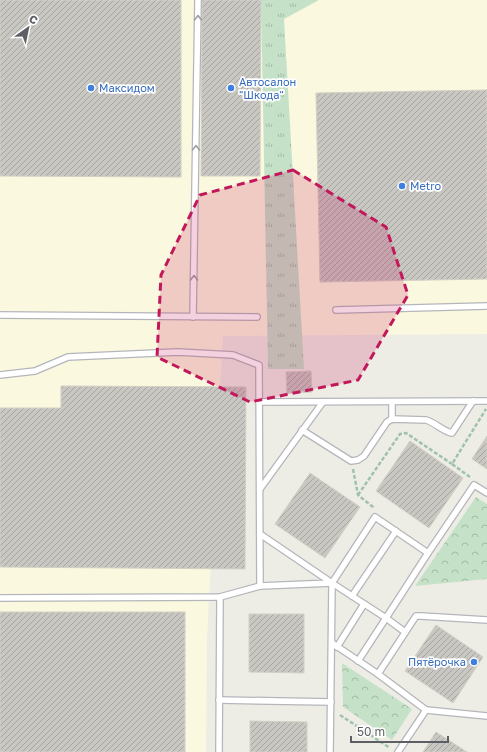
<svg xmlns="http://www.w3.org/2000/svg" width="487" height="752" font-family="'Golos Text',sans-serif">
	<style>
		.commercial { fill: #faf8de }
		.grass { fill: url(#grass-tufts) }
		.forest { fill: url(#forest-crowns) }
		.building { fill: url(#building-hatch); stroke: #d2d0c4 }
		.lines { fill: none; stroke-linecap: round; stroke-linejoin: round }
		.lane-casing { stroke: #b5b6bb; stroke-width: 8 }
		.path { stroke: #9fc2ae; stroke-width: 2.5; stroke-dasharray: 4 2; stroke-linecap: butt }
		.lane { stroke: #fff; stroke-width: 5.5 }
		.oneway { stroke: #9e9fa2 }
		.marked { fill: #c2185b; fill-opacity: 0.2; stroke: #c2185b; stroke-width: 3; stroke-dasharray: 8 5; stroke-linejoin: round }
		.shop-dot { fill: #3f7fe0; stroke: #fff; stroke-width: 1.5 }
		.labels { text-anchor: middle; stroke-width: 3.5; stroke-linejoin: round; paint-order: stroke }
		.shop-label { font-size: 11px; fill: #366cbe; stroke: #fff; text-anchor: start }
	</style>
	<defs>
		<pattern id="grass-tufts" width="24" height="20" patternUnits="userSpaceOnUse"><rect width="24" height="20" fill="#c5e2c9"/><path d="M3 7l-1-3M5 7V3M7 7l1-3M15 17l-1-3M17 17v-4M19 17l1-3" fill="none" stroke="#a3baa7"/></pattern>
		<pattern id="forest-crowns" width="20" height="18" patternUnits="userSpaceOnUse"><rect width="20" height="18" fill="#c5e2c9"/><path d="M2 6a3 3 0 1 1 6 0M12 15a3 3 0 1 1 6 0" fill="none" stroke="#a3baa7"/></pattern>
		<pattern id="building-hatch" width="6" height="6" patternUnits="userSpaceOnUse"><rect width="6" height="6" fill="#c9c7c2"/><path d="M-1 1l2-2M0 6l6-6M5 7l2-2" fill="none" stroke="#a6a5a1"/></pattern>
	</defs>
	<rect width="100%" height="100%" fill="#eeede5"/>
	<!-- commercial -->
	<path class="commercial" d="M0,0H487V334L223,336L207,637L206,752H0Z"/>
	<!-- grass -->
	<path class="grass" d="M261,0H319L284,19L304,369H268Z"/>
	<!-- forest -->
	<g class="forest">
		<path d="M476,497L487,504V579L415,586Z"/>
		<path d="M342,663L412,709L392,740L343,707Z"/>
	</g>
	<!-- building -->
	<g class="building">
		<path d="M0,0H181V177L0,176Z"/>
		<path d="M202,0H261L260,176H201Z"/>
		<path d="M487,90V279L320,282L316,93Z"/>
		<path d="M311,371L312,392L287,393L286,372Z"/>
		<path d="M61,386L246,387L245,569L0,567V408H61Z"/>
		<path d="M487,436V469L472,459Z"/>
		<path d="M410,441L463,478L429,528L376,491Z"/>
		<path d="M310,473L360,507L325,558L275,524Z"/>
		<rect x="0" y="612" width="185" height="140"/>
		<path d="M249,614H304V673L249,672Z"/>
		<path d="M436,625L483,657L453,703L405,671Z"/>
		<path d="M250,721L307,722V752H250Z"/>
		<path d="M436,732L467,752H423Z"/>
	</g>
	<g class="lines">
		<!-- lane casing -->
		<g class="lane-casing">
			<g id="lane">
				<path d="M336,310L487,306"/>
				<path d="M0,315L257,317"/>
				<path d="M193,317L198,0"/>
				<path d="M0,375L35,371L68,357L178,352L233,355L259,365L260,586"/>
				<path d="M259,402L487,401"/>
				<path d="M392,402V419"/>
				<path d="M302,430L351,461L358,460L364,456L387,422L392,419L426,420C436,423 442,431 452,433L473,401"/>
				<path d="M260,489L323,402"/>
				<path d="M332,583L386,618L358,661"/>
				<path d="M352,596L396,531"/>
				<path d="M0,598L220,597L260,586L332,583L260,534"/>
				<path d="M405,632L386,618L428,553"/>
				<path d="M332,643L378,674"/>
				<path d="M337,647L364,604"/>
				<path d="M219,700L331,702"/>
				<path d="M426,710L378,674L412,622L416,616H421L487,620"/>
				<path d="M219,752L220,597"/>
				<path d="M330,752L332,583L375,517L428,553L474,485L487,493"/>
				<path d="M398,752L426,710L487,716"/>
			</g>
		</g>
		<!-- path -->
		<g class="path">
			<path d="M353,469L358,495L373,507V509"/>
			<path d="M470,477L452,464L486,409"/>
			<path d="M358,495L400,434L406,433L452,464"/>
			<path d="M340,715L390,748"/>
		</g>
		<!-- lane -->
		<use href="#lane" class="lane"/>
	</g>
	<!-- one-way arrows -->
	<defs><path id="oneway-chevron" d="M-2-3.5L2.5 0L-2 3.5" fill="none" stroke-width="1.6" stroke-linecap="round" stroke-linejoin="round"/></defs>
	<g class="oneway">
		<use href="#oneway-chevron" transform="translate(198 18) rotate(-89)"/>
		<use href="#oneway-chevron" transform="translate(196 148) rotate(-89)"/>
		<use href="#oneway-chevron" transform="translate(194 278) rotate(-89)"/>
	</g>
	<!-- marked area -->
	<path class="marked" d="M293,170L386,227L408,295L358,380L250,402L157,357L161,275L200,195Z"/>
	<!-- markers -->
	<g class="shop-dot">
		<circle cx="91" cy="88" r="4"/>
		<circle cx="231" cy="88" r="4"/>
		<circle cx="402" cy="186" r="4"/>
		<circle cx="474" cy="662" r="4"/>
	</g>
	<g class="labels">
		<!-- shop labels -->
		<g class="shop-label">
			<text x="239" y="86">Автосалон<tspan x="239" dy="13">"Шкода"</tspan></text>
			<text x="99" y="92">Максидом</text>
			<text x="410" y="190">Metro</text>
			<text x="466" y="666" text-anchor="end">Пятёрочка</text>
		</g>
	</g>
	<!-- north arrow -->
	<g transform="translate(28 28) rotate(33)" stroke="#ffffff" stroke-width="3" paint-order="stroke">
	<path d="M0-3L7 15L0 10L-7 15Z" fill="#5d5f64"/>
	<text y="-6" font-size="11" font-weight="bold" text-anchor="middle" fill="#5d5f64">С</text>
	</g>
	<!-- scale -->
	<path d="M351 736v6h97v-6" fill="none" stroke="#5d5f64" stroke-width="2"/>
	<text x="357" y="736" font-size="12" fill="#5d5f64" stroke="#ffffff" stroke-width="3" paint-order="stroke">50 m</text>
</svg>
